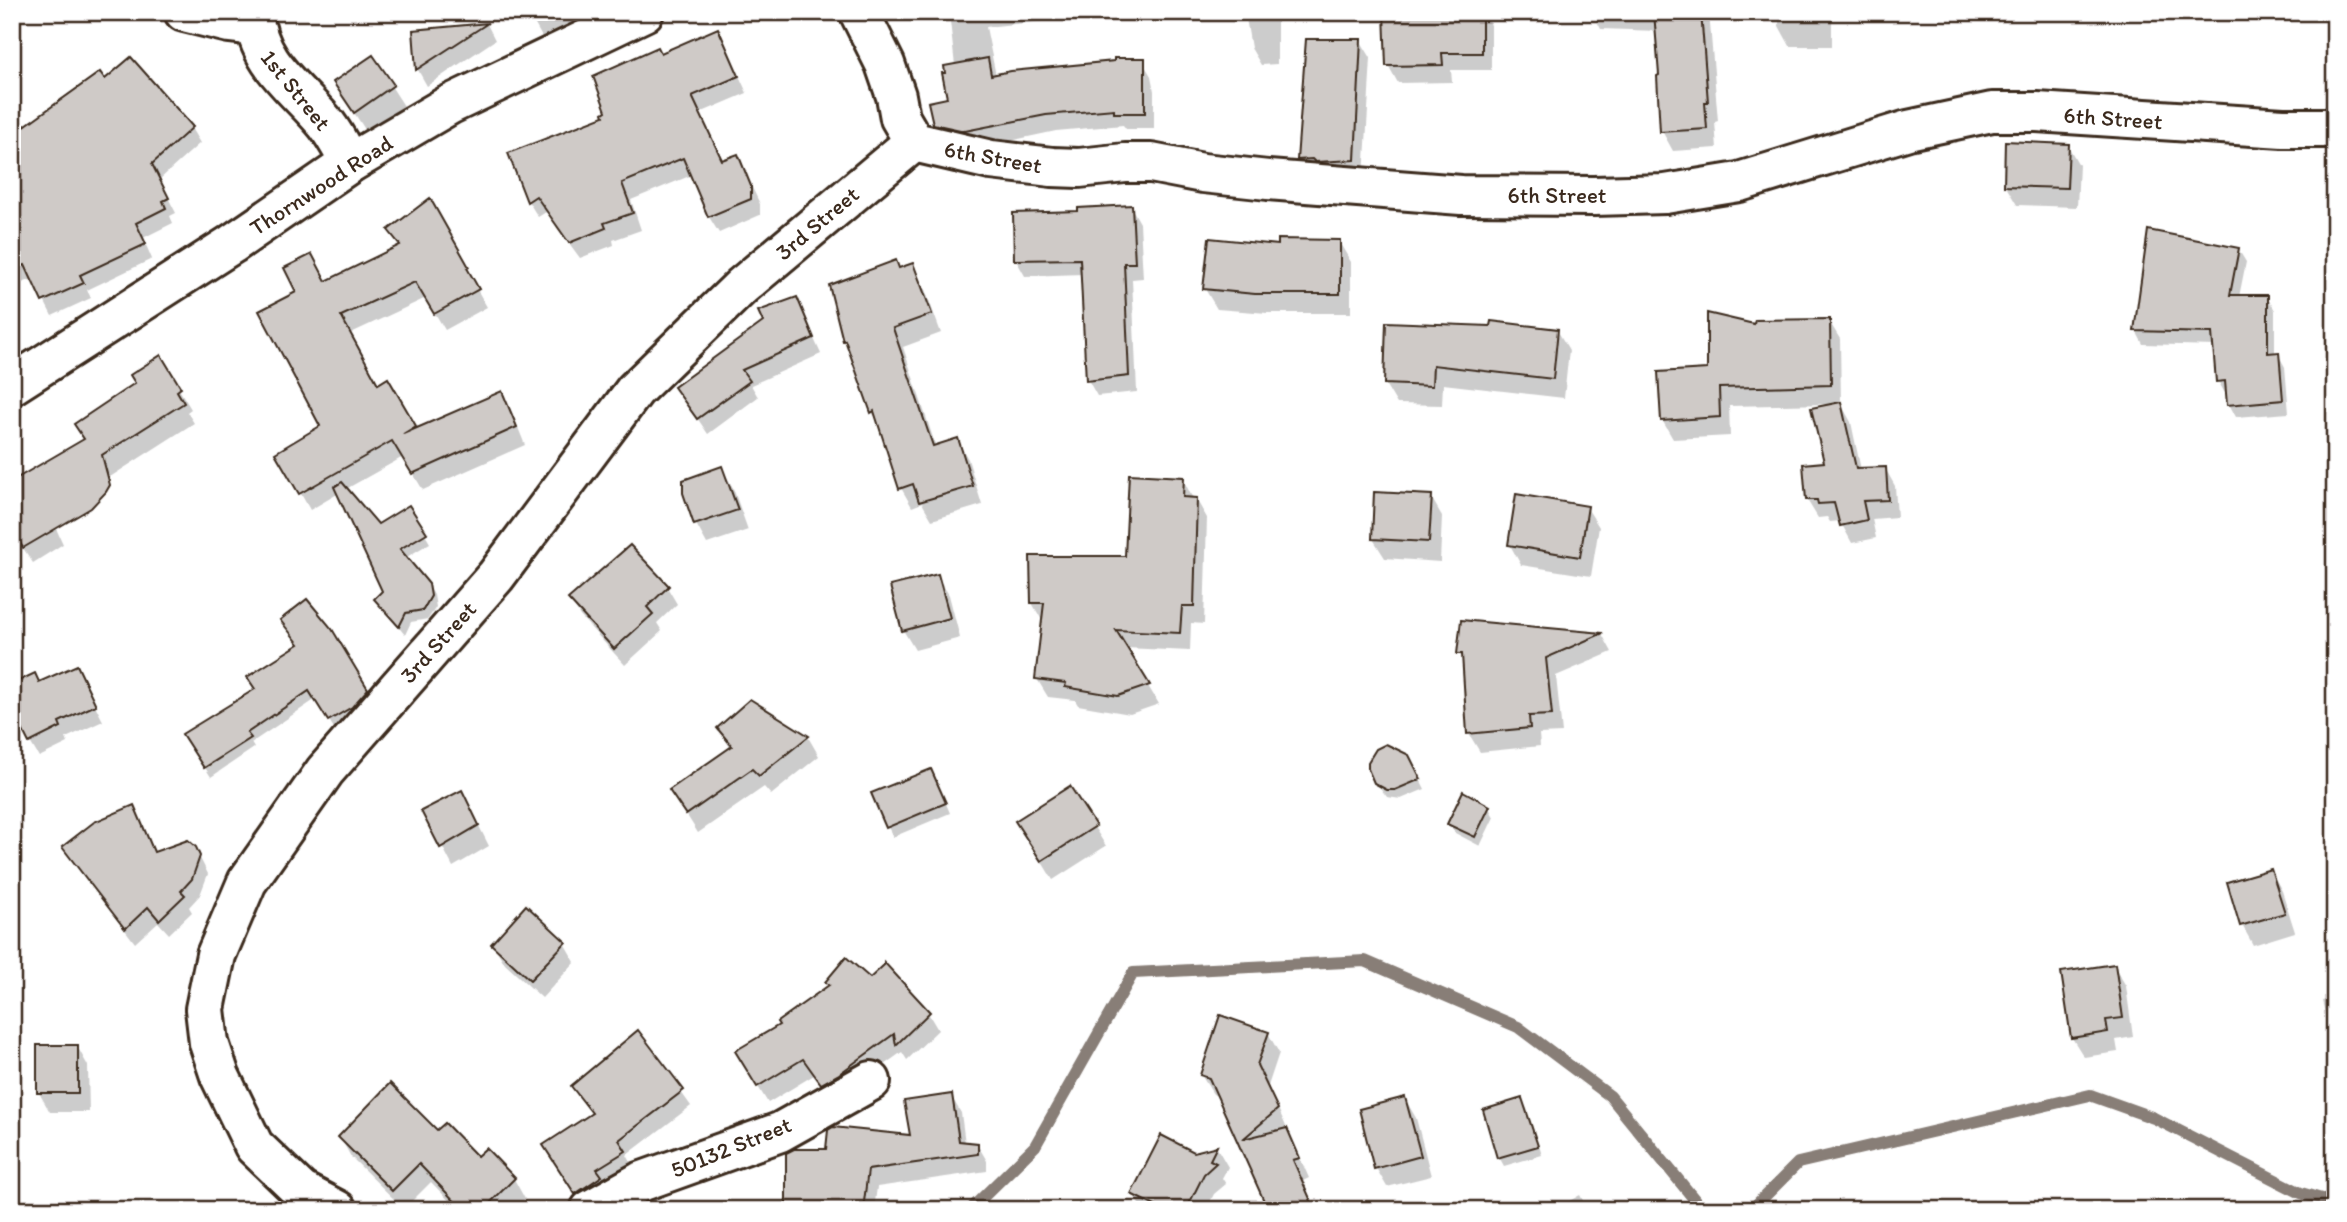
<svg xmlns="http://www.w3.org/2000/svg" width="2347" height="1222" font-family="Itim,sans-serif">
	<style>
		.shadow { fill: #0003 }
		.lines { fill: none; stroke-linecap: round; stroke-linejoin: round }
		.stream { stroke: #887e77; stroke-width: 12 }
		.building { fill: #cfcac7; stroke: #3b2a1e; stroke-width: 2 }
		.street-casing { stroke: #3b2a1e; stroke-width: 44 }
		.secondary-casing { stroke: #3b2a1e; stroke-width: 44 }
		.street { stroke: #fff; stroke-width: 38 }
		.secondary { stroke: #fff; stroke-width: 38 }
		.labels { text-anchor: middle; stroke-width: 7; stroke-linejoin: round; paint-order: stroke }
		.street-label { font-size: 23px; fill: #3b2a1e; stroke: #fff }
	</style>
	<rect width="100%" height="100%" fill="#fff"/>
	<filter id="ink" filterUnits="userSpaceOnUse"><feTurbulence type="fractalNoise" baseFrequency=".0143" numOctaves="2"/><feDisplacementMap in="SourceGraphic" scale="14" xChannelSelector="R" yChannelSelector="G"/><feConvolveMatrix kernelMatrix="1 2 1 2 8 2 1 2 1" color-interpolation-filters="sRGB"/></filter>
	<g filter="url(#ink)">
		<!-- shadow -->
		<g class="shadow">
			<path d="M528,12H606L543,39Z"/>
			<path d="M949,12H1052L1053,20L986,27L996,76L1141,59L1151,76L1154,91V129H1126L1123,125L1056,131L976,148L944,140L935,123L949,100L955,66Z"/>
			<path d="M1245,12H1277V64L1261,65L1251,48Z"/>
			<path d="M1386,12H1484L1491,25V70H1451L1452,82L1398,83L1388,65Z"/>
			<path d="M1592,12H1709L1718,121L1715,122L1717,148L1673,151L1662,131L1658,31L1601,29Z"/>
			<path d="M1779,12H1832V46H1790L1779,26Z"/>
			<path d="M2335,12V16L2274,12Z"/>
			<path d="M487,24L495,40L427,86L418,70L415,31Z"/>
			<path d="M718,30L747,93L700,113L723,162L737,156L760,204V215L719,233L709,217L692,175L631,200L641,230L613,240L614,245L580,258L546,212L538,217L528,201L511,154L607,117L661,55Z"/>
			<path d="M1360,40L1371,58L1364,178L1310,177L1299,159Z"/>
			<path d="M373,58L404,106L366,131L347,102Z"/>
			<path d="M105,82L191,128L200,143L159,180L176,213L170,216L173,223L143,238L152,259L87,290L91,298L52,316L33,279L19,284L12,272V118L17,115L25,128Z"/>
			<path d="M2068,146L2079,165L2077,207L2017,205L2005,185Z"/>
			<path d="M429,200L477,284L475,286L487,307L445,330L426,298L349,334L378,386L387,380L417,430L502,393L511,410L525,445L423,490L403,457L346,489L378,527L409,507L430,543L405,558L428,585L434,595L436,607L428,619L411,622L405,635L376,599L384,591L339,493L310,510L278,453L322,426L326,283L400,247L390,230Z"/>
			<path d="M1131,207L1140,223L1143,278L1132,279L1137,392L1097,396L1088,380L1083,274L1025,276L1016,260L1080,213Z"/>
			<path d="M1339,242L1351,262V313H1267L1217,309L1205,289L1280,247Z"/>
			<path d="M2238,249L2246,262L2239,297H2267L2275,310V354H2278L2285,367L2289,413L2236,417L2229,404L2228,395H2226L2218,381L2215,346L2143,344L2136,331Z"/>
			<path d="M912,265L923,284L941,333L903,347L936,447L957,440L968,459L982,505L932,520L922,503L912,507L901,488L881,426L872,412L851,352L844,340L899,270Z"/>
			<path d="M796,299L821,354L751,385L758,397L708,434L676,387Z"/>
			<path d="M1829,321L1840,339L1841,404L1851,422L1861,470L1885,468L1895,486L1897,517L1872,519L1876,538L1852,543L1840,521L1830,522L1827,517L1818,518L1807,500L1826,464L1829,404L1729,406L1730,436L1673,439L1662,420L1709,371L1756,327Z"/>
			<path d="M1387,324L1557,330L1569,350L1564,398L1443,384L1442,405L1397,404L1385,384Z"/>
			<path d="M160,358L191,409L187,412L194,423L110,477L88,444Z"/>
			<path d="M722,468L733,488L748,530L707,544L696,524L685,492Z"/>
			<path d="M1183,479L1193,499H1196L1207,518L1204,624L1191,623L1190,651L1125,648L1159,704L1130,714L1078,705L1075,700L1048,697L1037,679L1043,622L1032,603L1127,558Z"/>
			<path d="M12,483L38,488L63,544L33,563L19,542L12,547Z"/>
			<path d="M1431,497L1442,516L1440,562L1385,558L1373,539Z"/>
			<path d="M1587,508L1599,527L1591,576L1521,565L1510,545Z"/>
			<path d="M607,565L667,587L677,604L657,623L662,631L625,665L580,616L570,599Z"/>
			<path d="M937,576L949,595L960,638L915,650L903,630Z"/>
			<path d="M1462,622L1602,634L1612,652L1556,676L1562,733L1539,734L1540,746L1480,752L1469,734L1465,663L1459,653Z"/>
			<path d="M330,630L372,699L358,716L335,730L316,699L251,743L254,748L211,777L190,744Z"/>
			<path d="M76,667L103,721L66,738L68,743L39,757L30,742L39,684Z"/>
			<path d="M719,729L808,737L819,756L771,795L764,787L698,833L671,790L731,749Z"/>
			<path d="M1414,767L1425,789L1401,799L1387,797L1371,776Z"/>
			<path d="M936,780L950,813L893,837L888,827Z"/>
			<path d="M133,807L155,854L195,848L208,874L200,895L189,907L192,912L169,934L158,922L135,943L74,863L65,848Z"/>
			<path d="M1489,808L1494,817L1480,846L1455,833L1449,824Z"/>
			<path d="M424,811L472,812L489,846L453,867Z"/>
			<path d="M1094,827L1106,846L1053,880L1029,841Z"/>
			<path d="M2271,871L2282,891L2295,932L2253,945L2242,925Z"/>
			<path d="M564,943L575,962L542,998L505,964L493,944Z"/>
			<path d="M2114,966L2126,986L2133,1037L2116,1040L2118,1052L2084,1057L2072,1038Z"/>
			<path d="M827,982L928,1013L938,1030L907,1060L902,1052L849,1090L832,1100L814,1075L768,1103L737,1052L781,1025L830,987Z"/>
			<path d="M2335,998V1051L2322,1001Z"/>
			<path d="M638,1032L691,1106L627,1155L633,1166L585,1208L554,1160L592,1115L573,1087Z"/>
			<path d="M1268,1033L1279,1053L1268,1086L1309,1178L1303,1181L1316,1210H1271L1219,1097L1213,1094L1201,1075Z"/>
			<path d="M77,1046L88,1066L89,1112H50L39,1093Z"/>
			<path d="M951,1096L961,1113L965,1143L977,1144L987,1161V1171L877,1187L874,1210H783L788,1209L828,1151L912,1137Z"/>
			<path d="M1405,1099L1416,1118L1431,1176L1387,1187L1376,1168Z"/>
			<path d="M1522,1100L1527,1109L1542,1155L1504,1166L1499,1157Z"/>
			<path d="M437,1133L477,1158L486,1150L514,1179L525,1199L514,1210H458L431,1182L404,1209L351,1157L340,1137Z"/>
			<path d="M1217,1148L1228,1167L1222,1178L1226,1184L1214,1194L1206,1210H1142L1133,1193L1194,1154Z"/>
			<path d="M1580,1195L1588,1210H1554Z"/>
		</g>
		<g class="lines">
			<!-- stream -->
			<g class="stream">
				<path d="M970,1210L1035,1146L1133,973L1365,961L1518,1027L1610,1096L1703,1210"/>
				<path d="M1751,1210L1798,1163L2090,1095L2154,1118L2301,1193L2335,1203"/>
			</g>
		</g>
		<!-- building -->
		<g class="building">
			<path d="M1384,12H1482V53H1442L1443,65L1386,66Z"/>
			<path d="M1654,12H1701L1708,102H1705L1707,129L1660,132L1657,76L1659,75Z"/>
			<path d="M488,23L416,70L413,30Z"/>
			<path d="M718,28L739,76L692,96L722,160L738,154L751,186V199L708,217L683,158L622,183L633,213L604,223L606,228L569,243L536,196L527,202L508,153L604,116L603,113L606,111L593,76L658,47L661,53Z"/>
			<path d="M1306,39H1361L1355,160L1315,162L1312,159L1297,160Z"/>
			<path d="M373,55L394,85L354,113L333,82Z"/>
			<path d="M131,57L193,127L152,164L169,198L163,201L166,208L136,223L146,244L80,275L84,283L42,302L25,265L12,270V135L100,72L105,79Z"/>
			<path d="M988,58L991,75L1011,71L1114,61V58H1145V113H1114V109L1046,115L965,131L933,124L928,102L947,98L942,73H945L944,66Z"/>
			<path d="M2005,141L2069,144L2067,188L2004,186Z"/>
			<path d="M430,198L469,267L467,268L479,289L434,314L415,282L341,316L378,384L388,378L416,426L403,434L502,391L517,427L412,474L392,441L299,494L275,453L320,426L259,311L296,292L284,268L312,254L326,281L400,245L388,230Z"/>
			<path d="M1132,205L1135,263H1124L1129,376L1086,381L1080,259L1014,260L1013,213L1078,211V208Z"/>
			<path d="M2148,230L2239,248L2230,295H2268V353L2279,352L2283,400L2227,405L2225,381L2216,382L2212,333L2134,331Z"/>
			<path d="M1209,238L1278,245V239L1340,240V294H1255L1203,289Z"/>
			<path d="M896,260L899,268L913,263L932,314L893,328L933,446L958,438L973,486L919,502L913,484L899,489L874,411L871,413L845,340L843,341L829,285Z"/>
			<path d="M797,297L814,338L742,370L750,381L697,419L674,387L763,322L758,311Z"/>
			<path d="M1707,313L1754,324L1755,320L1830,319L1831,385L1719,388L1720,417L1661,421L1658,372L1707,369Z"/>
			<path d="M1491,321L1558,329L1553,379L1433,365L1432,386L1384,384L1386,322L1490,326Z"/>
			<path d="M161,355L181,388L177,391L184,403L102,455L110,485L106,492L91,508L23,548L12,529V481L84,439L74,424L135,383L130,375Z"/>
			<path d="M1841,402L1856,468L1886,467L1888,500L1863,501L1867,520L1840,526L1834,503L1818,504L1817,500H1806L1803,464L1824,462L1811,408Z"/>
			<path d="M722,466L738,510L694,525L683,493V480Z"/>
			<path d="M1129,474L1184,477L1183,497L1197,498L1194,606H1182L1180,633L1116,630L1150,685L1118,696L1065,687L1066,683L1035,679L1044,603H1031L1030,556H1125Z"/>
			<path d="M342,482L378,524L409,505L427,533L400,549L429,584L431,596L423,610L406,613L399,627L374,599L382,591L334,487Z"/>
			<path d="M1374,492L1432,495L1429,542L1372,539Z"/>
			<path d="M1516,494L1588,506L1580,557L1508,545Z"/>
			<path d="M630,545L669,586L647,607L653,614L614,649L568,599Z"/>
			<path d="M938,574L950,618L902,631L890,586Z"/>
			<path d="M307,599L332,629L368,689L352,707L328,721L309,691L247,733L251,738L204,768L182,734L255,689L247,677L299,644L280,620Z"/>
			<path d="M1461,620L1603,633L1546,658L1552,715L1529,716L1530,728L1467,734L1462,654H1457Z"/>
			<path d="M77,665L96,705L59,722L61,727L29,743L12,709V684L35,673L39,682Z"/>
			<path d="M750,699L809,736L759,776L752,769L686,815L669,790L732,746L717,728Z"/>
			<path d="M1386,744L1409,755L1421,779L1395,790H1387L1374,783L1368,769V762L1376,749Z"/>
			<path d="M931,769L946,803L886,828L871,793Z"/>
			<path d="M1070,786L1096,826L1041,861L1015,821Z"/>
			<path d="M462,790L479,825L440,848L421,811Z"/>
			<path d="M1463,791L1490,806L1475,837L1447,824Z"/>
			<path d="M134,805L154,852L188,840L196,847L200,856L192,879L181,891L185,895L159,920L148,907L125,929L62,847L94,822Z"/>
			<path d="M2271,869L2285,913L2240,926L2227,882Z"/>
			<path d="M526,905L566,942L530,980L491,944Z"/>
			<path d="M846,957L870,978L884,965V962L930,1012L896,1045L894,1034L839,1074L821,1084L803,1059L757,1087L735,1051L779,1025L777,1022L829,985L825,982Z"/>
			<path d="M2115,964L2123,1018L2106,1020L2108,1032L2071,1038L2061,972Z"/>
			<path d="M1220,1015L1269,1032L1257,1065L1278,1109L1243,1139L1287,1128L1300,1158L1293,1160L1315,1210H1268L1209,1078L1200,1075Z"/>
			<path d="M638,1030L684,1090L619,1140L626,1151L597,1169L602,1176L575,1194L543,1145L592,1113L571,1086Z"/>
			<rect x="37" y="1045" width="41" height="48"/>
			<path d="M390,1083L437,1130L445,1123L477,1156L486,1148L515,1178L483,1210H463L419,1164L392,1191L338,1137Z"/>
			<path d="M952,1094L959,1141L978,1143V1154L868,1170L863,1210H786V1153L794,1149H826L828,1130L833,1127L910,1135L904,1101Z"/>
			<path d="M1405,1097L1421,1156L1374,1169L1359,1109Z"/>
			<path d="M1522,1098L1538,1146L1497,1158L1483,1110Z"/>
			<path d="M1161,1135L1194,1152L1217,1146L1210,1160L1216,1163L1204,1174L1186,1210H1163L1131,1194Z"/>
		</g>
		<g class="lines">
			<!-- street casing -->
			<g class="street-casing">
				<g id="street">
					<path d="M184,12L229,23L255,26"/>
					<path d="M253,12C258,66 296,87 327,125C336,137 343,151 350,163"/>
					<path d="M859,12L885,64L896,96L900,118L914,142L991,160L1052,167L1079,168L1125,163H1151L1203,173L1268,180L1461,195L1594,196L1665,194L1739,182L1908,130L1992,112H2037L2283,128H2335"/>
					<path d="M337,1210L301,1191L254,1146L220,1076L209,1043L205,1009L216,955L247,882L325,771L496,576L635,390L742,286L914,142"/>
					<path d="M590,1210L640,1182L780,1132L871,1081"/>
				</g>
			</g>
			<!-- secondary casing -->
			<g class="secondary-casing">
				<path id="secondary" d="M12,385L232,244L350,163L449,105L644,12"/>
			</g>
			<!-- street -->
			<use href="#street" class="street"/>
			<!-- secondary -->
			<use href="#secondary" class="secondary"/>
		</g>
	</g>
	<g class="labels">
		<!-- street labels -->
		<g class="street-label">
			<text transform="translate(296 90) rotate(51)" y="8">1st Street</text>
			<text transform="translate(2113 118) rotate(4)" y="8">6th Street</text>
			<text transform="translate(993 157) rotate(10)" y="8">6th Street</text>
			<text transform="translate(321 185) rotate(-33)" y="8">Thornwood Road</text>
			<text x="1557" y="203">6th Street</text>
			<text transform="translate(817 223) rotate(-40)" y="8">3rd Street</text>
			<text transform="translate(438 642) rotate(-48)" y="8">3rd Street</text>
			<text transform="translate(731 1147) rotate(-22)" y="8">50132 Street</text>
		</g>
	</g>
	<!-- margin -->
	<rect width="2347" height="1222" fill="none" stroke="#fff" stroke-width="42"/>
	<rect x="21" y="21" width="2305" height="1180" fill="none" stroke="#3b2a1e" stroke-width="2.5" filter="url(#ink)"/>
</svg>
